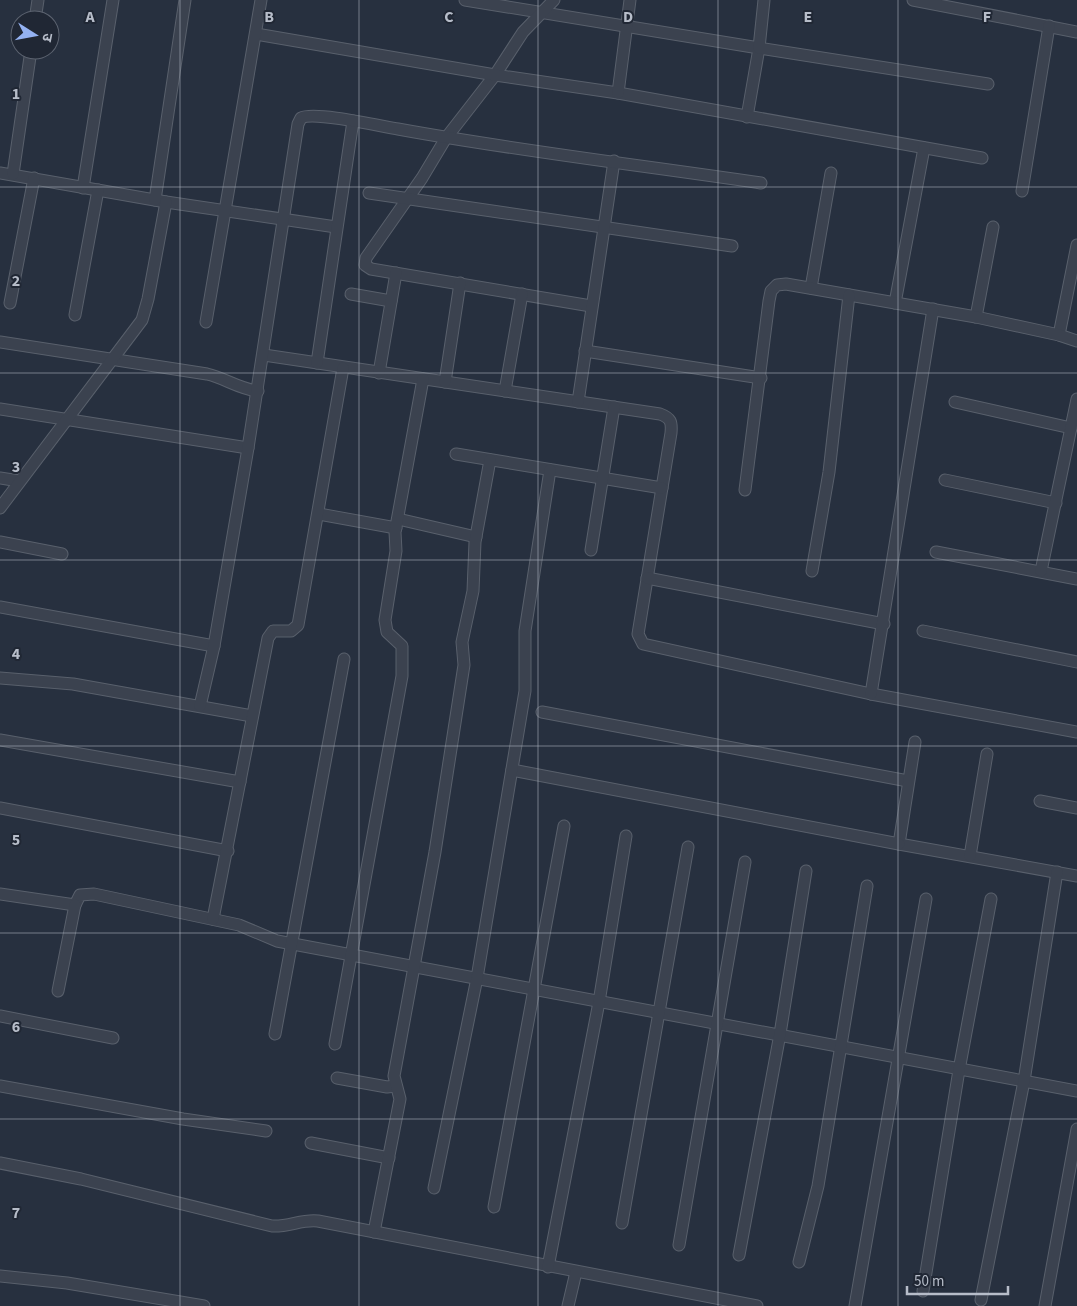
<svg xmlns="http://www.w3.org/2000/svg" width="1077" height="1306" font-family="'Source Sans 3','Noto Sans Devanagari',sans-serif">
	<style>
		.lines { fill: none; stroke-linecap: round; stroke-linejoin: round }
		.street-casing { stroke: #59606c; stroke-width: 13 }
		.street { stroke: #3b424f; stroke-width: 11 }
		.grid { fill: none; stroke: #b7bdc9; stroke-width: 1; stroke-opacity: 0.55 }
		.grid-label { font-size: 16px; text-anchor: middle; font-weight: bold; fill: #b7bdc9; stroke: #202734; stroke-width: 4; stroke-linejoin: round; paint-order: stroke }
	</style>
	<rect width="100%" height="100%" fill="#27303f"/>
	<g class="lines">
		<!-- street casing -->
		<g class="street-casing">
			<g id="street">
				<path d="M465,0L759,48L747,117"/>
				<path d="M554,0L523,32L495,75L446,138L422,178L366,258L365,265L371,269L591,306"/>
				<path d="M764,0L759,48L988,84"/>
				<path d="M913,0L1077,32"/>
				<path d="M35,20L38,0"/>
				<path d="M256,34L495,75L618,93L982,158"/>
				<path d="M618,93L630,0"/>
				<path d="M0,173L166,202L336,227"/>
				<path d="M13,174L31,50"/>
				<path d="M83,188L113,0"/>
				<path d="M1022,191L1049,26"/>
				<path d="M369,193L732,246"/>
				<path d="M155,200L185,0"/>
				<path d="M811,288L831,173"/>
				<path d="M351,294L391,301"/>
				<path d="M10,303L34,178"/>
				<path d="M895,303L924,148"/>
				<path d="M75,315L98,190"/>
				<path d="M976,317L993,227"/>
				<path d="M206,322L261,0"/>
				<path d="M1059,335L1077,245"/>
				<path d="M0,342L207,374C225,378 239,389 258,391"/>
				<path d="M585,351L761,378"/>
				<path d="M264,355L660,414C671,418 672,422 671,433L638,634L643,644L871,694L1077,732"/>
				<path d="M317,363L353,121"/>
				<path d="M379,373L396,273"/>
				<path d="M445,382L460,283"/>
				<path d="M505,391L522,294"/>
				<path d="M578,402L614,161"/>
				<path d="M955,402L1071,428"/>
				<path d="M0,409L248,448"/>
				<path d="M456,454L662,488"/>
				<path d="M0,478L19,481"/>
				<path d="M945,480L1056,503"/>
				<path d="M745,490L769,301L771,291L777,285L786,284L976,317L1059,335L1077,341"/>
				<path d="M0,508L142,320L148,299L166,202"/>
				<path d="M319,514L396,528"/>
				<path d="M398,519L476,537"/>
				<path d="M0,542L62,554"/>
				<path d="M591,550L614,407"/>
				<path d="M936,552L1077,579"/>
				<path d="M812,571L829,472L849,295"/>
				<path d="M1041,571L1077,399"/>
				<path d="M647,578L884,624"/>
				<path d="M0,607L214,646"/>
				<path d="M923,631L1077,662"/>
				<path d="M0,678L73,684L252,716"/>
				<path d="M871,694L933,309"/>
				<path d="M200,706L214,646L248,448L298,124L301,118C314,111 380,126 398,129C518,151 640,165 761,183"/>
				<path d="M542,712L908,781"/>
				<path d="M0,740L240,782"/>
				<path d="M915,742L899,844L1077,876"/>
				<path d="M512,770L899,844"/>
				<path d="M1040,801L1077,808"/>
				<path d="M0,808L228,851"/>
				<path d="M970,856L987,754"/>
				<path d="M0,894L75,905L80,895L94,894L239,925L277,941L1077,1091"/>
				<path d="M213,919L268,638L273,631H291L298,625L343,368"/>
				<path d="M58,991L75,905"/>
				<path d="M0,1016L113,1038"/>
				<path d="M275,1034L344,659"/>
				<path d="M335,1044L402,676V646L387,632L385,620L396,551L395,532L423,379"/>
				<path d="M337,1078L387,1087L396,1086"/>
				<path d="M0,1086L183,1119L266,1131"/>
				<path d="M311,1143L389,1158"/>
				<path d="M0,1163L81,1179L272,1226C289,1227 302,1219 318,1221L757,1306"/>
				<path d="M434,1188L477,978L525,691V631L550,470"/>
				<path d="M494,1207L564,826"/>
				<path d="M622,1223L688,847"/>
				<path d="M374,1232L400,1099L394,1076L435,852L464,665L462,642L473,591L475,542L490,460"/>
				<path d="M679,1245L745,862"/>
				<path d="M739,1255L780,1034L806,871"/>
				<path d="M799,1262L818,1186L867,886"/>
				<path d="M548,1267L599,1002L626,836"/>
				<path d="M0,1276L67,1283L204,1306"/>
				<path d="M923,1291L959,1070L991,899"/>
				<path d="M981,1300L1024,1081L1057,872"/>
				<path d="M568,1306L576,1272"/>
				<path d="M855,1306L926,899"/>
				<path d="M1045,1306L1077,1129"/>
			</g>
		</g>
		<!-- street -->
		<use href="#street" class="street"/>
	</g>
	<!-- grid -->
	<path class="grid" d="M180,0V1306M359,0V1306M538,0V1306M718,0V1306M898,0V1306M0,187H1077M0,373H1077M0,560H1077M0,746H1077M0,933H1077M0,1119H1077"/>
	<g class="grid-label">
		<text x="90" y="22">A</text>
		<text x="269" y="22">B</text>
		<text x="449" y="22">C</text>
		<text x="628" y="22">D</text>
		<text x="808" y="22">E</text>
		<text x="987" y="22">F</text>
		<text x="16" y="99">1</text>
		<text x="16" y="286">2</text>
		<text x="16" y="472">3</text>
		<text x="16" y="659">4</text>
		<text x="16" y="845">5</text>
		<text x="16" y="1032">6</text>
		<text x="16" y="1218">7</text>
	</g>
	<!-- north arrow -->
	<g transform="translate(35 35) rotate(101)"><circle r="24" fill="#202734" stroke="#5c6370"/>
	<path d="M0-4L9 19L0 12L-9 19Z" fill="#94b2f2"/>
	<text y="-8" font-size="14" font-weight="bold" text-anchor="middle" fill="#b7bdc9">उ</text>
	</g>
	<!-- scale -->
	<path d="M907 1286v8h101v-8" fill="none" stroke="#b7bdc9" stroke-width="2.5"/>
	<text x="914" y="1286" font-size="15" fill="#b7bdc9" stroke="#202734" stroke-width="4" paint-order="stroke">50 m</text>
</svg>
